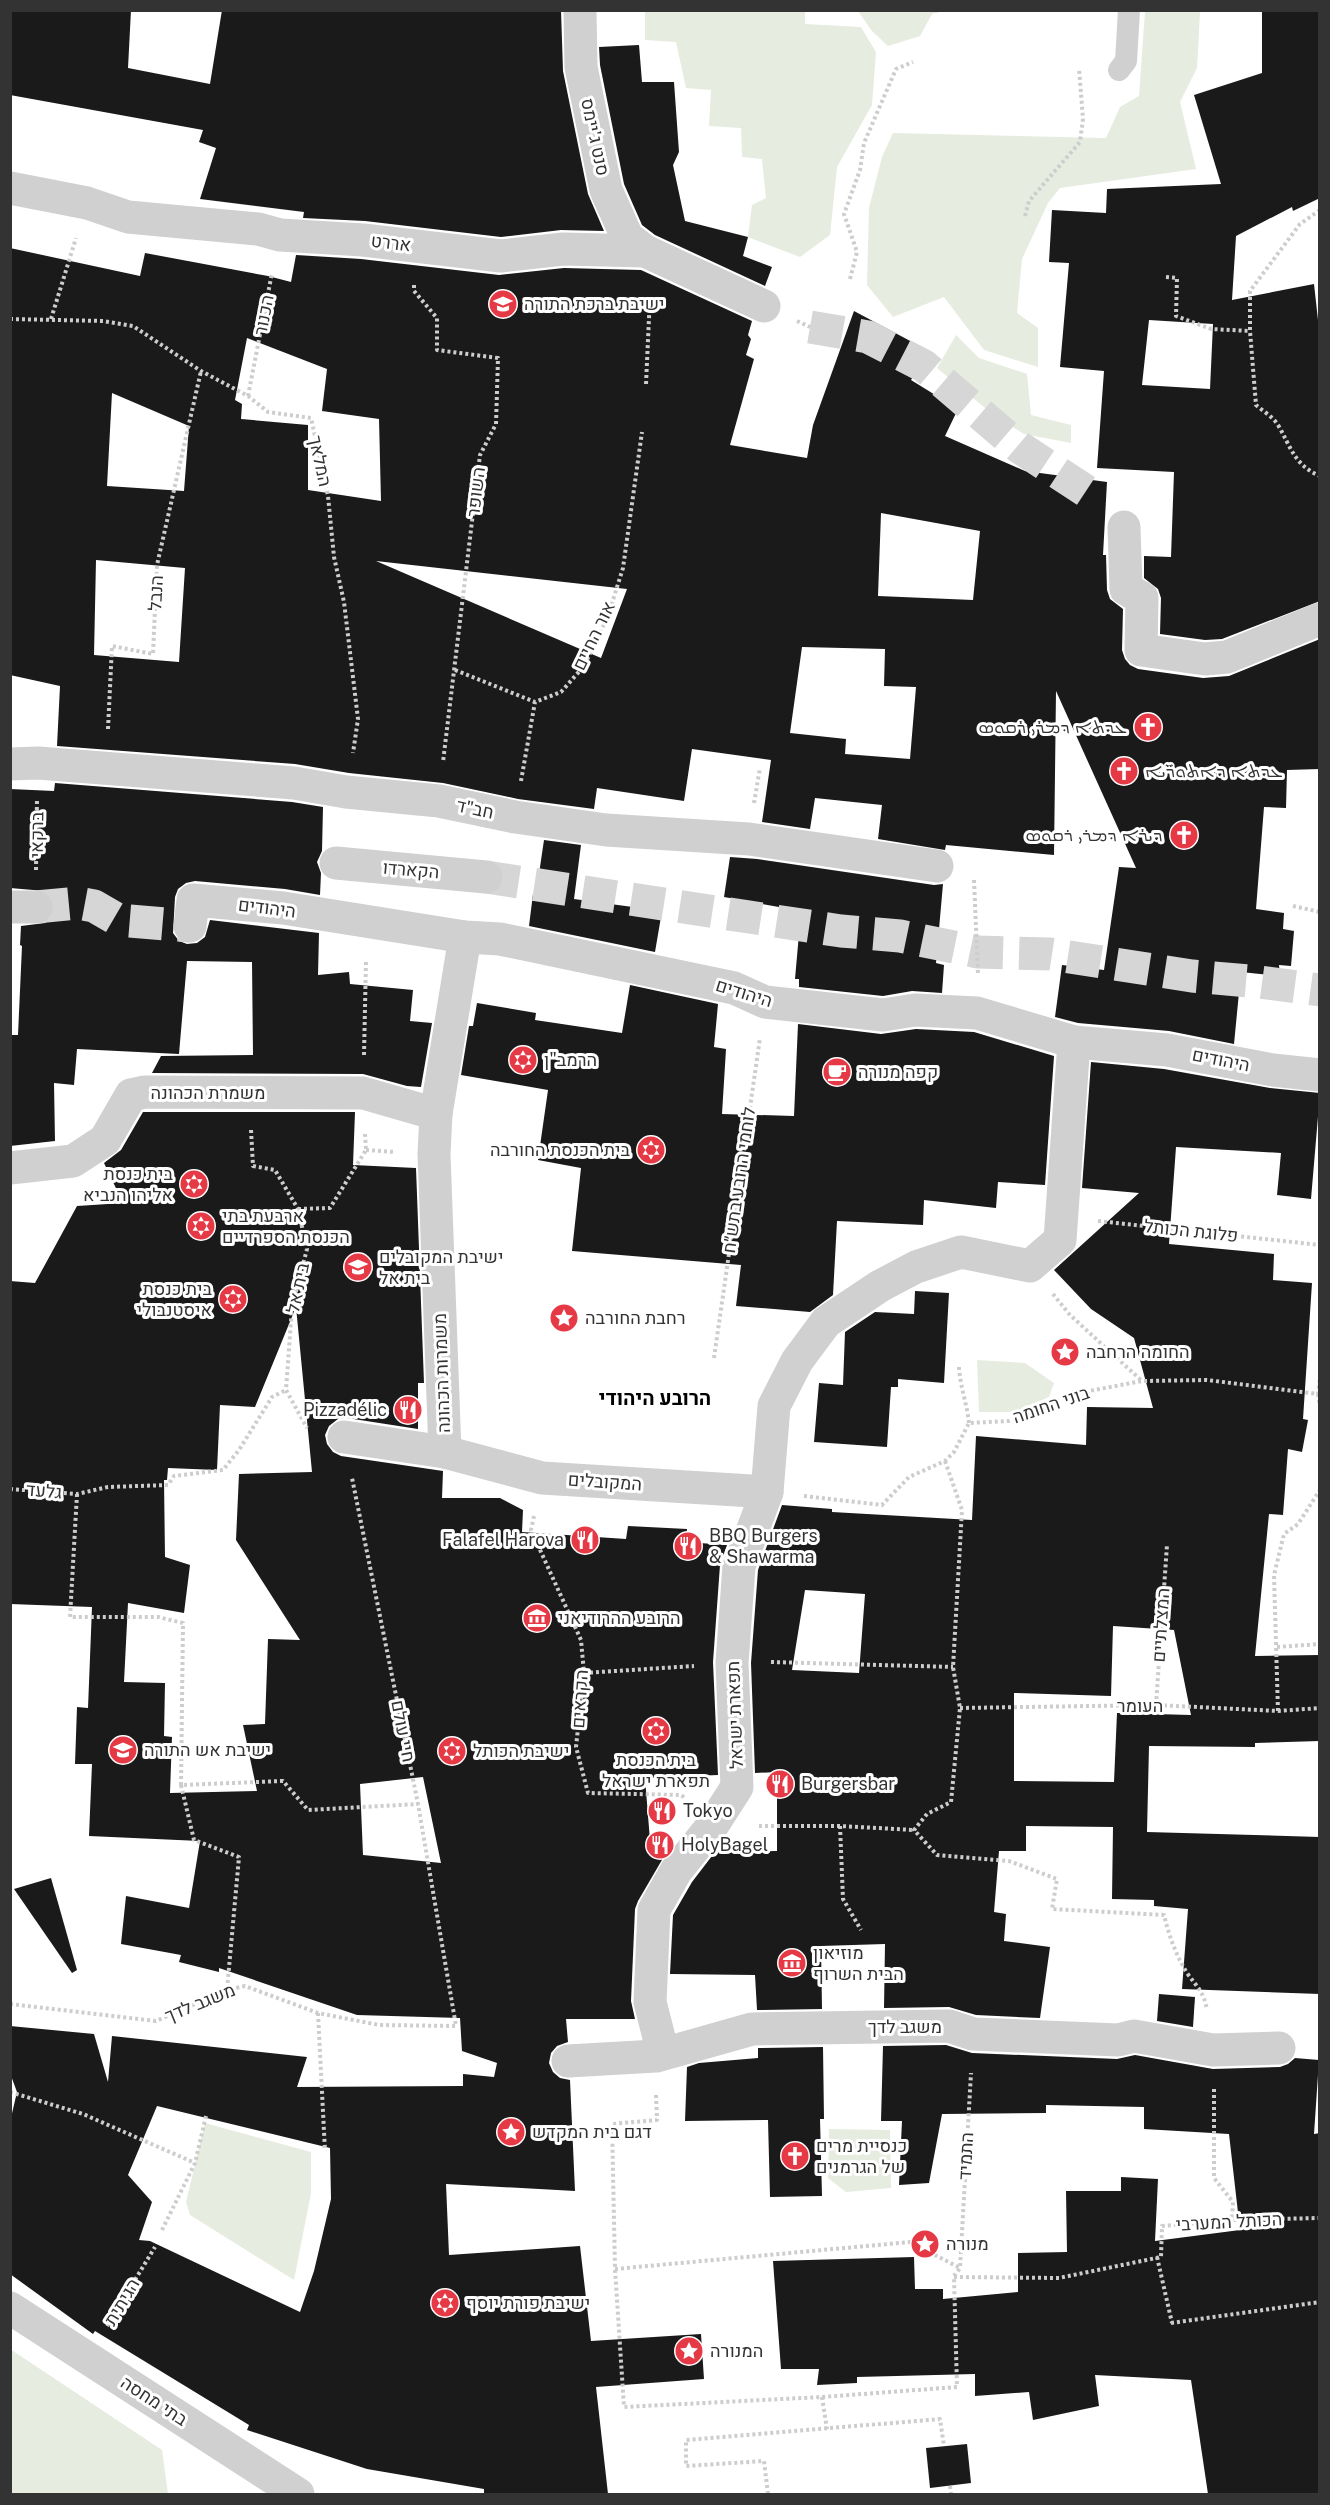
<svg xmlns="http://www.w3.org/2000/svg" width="1330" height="2505" font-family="'Public Sans',Heebo,'Noto Sans Syriac',sans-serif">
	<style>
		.green { fill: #e6ecdf }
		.building { fill: #1a1a1a; fill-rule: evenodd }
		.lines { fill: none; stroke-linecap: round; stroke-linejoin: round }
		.street-tunnel { stroke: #d6d6d6; stroke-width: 33; stroke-dasharray: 33 16; stroke-linecap: butt }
		.path { stroke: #cdcdcd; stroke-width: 4; stroke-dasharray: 3 3; stroke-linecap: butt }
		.lane { stroke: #d0d0d0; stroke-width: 22 }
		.street { stroke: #d0d0d0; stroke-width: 33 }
		.labels { text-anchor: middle; stroke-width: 6; stroke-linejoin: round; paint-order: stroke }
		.street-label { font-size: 18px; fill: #333; stroke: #fff }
		.poi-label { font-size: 18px; fill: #333; stroke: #fff; text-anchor: start }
		.neighbourhood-label { font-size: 20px; font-weight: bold; fill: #000; stroke: #fff }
	</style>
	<rect width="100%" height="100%" fill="#fff"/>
	<!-- green -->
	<g class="green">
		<path d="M645,11H805V24L861,27L876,52L872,105L837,167L830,235L800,257L748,237L752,205L766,198L762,159L742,157L741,128L709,126L711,90L686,88L676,42L645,40Z"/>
		<path d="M858,11H944L932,14L920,36L888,46L872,31Z"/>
		<path d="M1145,11H1200L1197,68L1180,102L1196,169L1060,188L1048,203L1022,259L1017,313L1038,328V367L984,350L944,297L893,317L867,285L869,208L882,157L893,133L1106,138L1120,107L1139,96Z"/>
		<path d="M956,335L979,358L1027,374L1031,415L1071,425V443L1024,434L996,417L937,368Z"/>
		<path d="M977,1360L1025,1363L1054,1383L1049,1397L1014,1412H979Z"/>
		<path d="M205,2123L311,2152V2193L294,2280L190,2215L186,2202Z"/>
		<path d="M829,2129L890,2130L891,2188L846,2192L828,2178Z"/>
		<path d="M10,2349L162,2450L168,2494H11Z"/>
	</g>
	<!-- building -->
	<g class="building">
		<path d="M10,10H131L128,68L210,84L222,10H561L563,71L588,194L604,231L561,230L501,237L365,221L303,218L304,212L200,199L216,148L199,142L203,130L10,95Z"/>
		<path d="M1262,10H1320V198L1293,211L1292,207L1236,236L1232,300L1314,284L1320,338V601L1222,639L1205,640L1160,634L1161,598L1158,589L1144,578V556L1171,557L1174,472L1097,468L1104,371L1060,367L1069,263L1049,262L1052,210L1106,213L1107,189L1221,184L1194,95L1262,73ZM1149,320L1213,324L1210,389L1142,385Z"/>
		<path d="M639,45L642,82H674L679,152L673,165L685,221L748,237L743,256L772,267L765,286L655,235L642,225L624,184L600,65L599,47Z"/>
		<path d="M10,248L140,276L145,253L268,276L291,282L296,255L361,259L499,275L564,268L641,270L752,321L748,335L751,339L746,355L754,359L730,445L807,458L813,425L854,311L929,351L911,380L958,409L945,436L1025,471L1107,482L1103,555H1106L1107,590L1110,599L1123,609L1122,650L1125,659L1130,665L1138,669L1203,678L1229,676L1320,639V769L1287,770L1286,808L1264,807L1256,909L1284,913L1283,929L1294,931L1291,966L1279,965L1280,976L1241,972L1234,1044L1169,1031L1078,1023L1055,1017L1062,965L1104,970L1119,867L1136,868L1056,691L1054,855L946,845L945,850L878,839L882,805L815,798L810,829L762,822L771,760L692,749L684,801L597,788L594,809L518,799L443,783L349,773L295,764L57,746L60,686L10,675ZM247,338L327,369L322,411L379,419L381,501L308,490V425L241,419L242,404L235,400ZM112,393L189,426L184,491L107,486ZM881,513L980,531L973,600L878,596ZM96,560L185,568L179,662L94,655ZM376,561L627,589L601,658ZM802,647L885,649L884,686L916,687L910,759L845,754L846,739L790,733Z"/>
		<path d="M55,783L292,802L323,807L322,851L317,862L321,873L320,895L285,889L195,881L186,883L178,889L175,897L173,933L179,941L187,944L197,943L205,937L210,920L319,933L318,975L349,972L350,984L413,990L410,1021L432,1023L421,1087L407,1086L363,1074L152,1073L161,1056L253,1055L252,962L187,961L179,1054L77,1049L74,1085L54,1083L55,1141L10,1146V1068L12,1035H18L22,946L20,945L21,926L45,923L52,917L55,908L52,898L45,891L10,888V789L54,791Z"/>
		<path d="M544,840L581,845L574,899L662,911L655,952L529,926L533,894H536Z"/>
		<path d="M730,857L757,859L934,885L943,884L936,963L944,965L942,993L912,991L883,996L799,987V979H795L801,911L724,897Z"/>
		<path d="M630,985L718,1004L714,1047L726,1049L722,1114L794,1116L798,1024L881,1034L916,1029L974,1032L1054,1056L1045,1185L998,1182L996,1208L924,1200L923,1225L837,1221L833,1295L810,1312L736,1306L741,1265L572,1251L581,1168L538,1160L548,1090L461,1075L469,1026H473L477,1003L536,1013L535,1020L622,1033Z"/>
		<path d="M1091,1062L1164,1069L1270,1088L1320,1093L1311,1199L1277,1195L1281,1153L1176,1147L1169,1244L1274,1254L1273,1280L1312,1283L1303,1419L1308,1420L1302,1452L1288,1449L1283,1515L1269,1514L1255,1656L1320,1655V1741L1255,1743V1747L1149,1746L1147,1832L1320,1837V1994L1182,1989L1188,1909L1154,1906V1900L1112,1899L1113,1827L1026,1826V1851H999L994,1912L1006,1914L1004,1941L1050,1947L1040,2018L976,2015L949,2007L884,2008L885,1944L821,1946L822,2009L757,2010L755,1975L670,1974L673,1915L692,1882L715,1852L777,1851V1772L755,1773L751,1663L758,1570L782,1505L832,1509V1512L972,1520L976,1436L1086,1445L1087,1407L1153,1408L1134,1338L1091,1309L1054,1270L1139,1193L1082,1188ZM805,1590L865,1594L859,1673L792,1670ZM1113,1626L1174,1630L1191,1715L1117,1713L1114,1782L1014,1781V1693L1111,1696Z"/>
		<path d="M143,1112H355L353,1165L416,1168L424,1383H418V1429L347,1418L338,1419L329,1426L325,1435L327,1444L333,1452L341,1456L443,1471L442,1498H500L523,1510L522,1532L626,1539L628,1526L687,1529L686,1542L727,1545L720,1565L713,1662L718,1775L645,1778L651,1853H666L638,1901L635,1909L631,2001L635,2019H566L568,2042L557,2046L551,2053L549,2063L553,2072L560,2078L570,2080L575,2191L446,2184L449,2255L580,2246L591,2341L701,2334L704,2379L596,2387L608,2494H484V2489L367,2469L247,2430L249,2425L95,2331L93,2334L10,2274V2122L17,2092L10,2073V2026L94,2034L108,2082L112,2036L307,2057L297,2087L463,2086V2074L494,2077L497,2063L462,2051L460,2018L357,2015L219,1968V1972L179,1962L181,1955L121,1944L126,1896L189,1908L200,1841L89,1836L92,1764H75L77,1707L88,1708L92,1607L10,1604V1281L35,1283L77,1206L123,1203L104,1163L121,1150ZM296,1307L312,1472L239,1474L236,1540L300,1640L268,1639L265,1724L243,1725L257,1791L170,1793L172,1737L164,1736L165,1683L124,1682L128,1603L184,1613L190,1565L165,1557L164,1480H167L168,1468L217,1470L220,1405L255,1407ZM423,1777L441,1863L363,1855L360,1784ZM157,2106L330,2148L331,2199L314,2271L300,2312L150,2241L139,2240L152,2202L128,2175Z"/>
		<path d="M915,1291L949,1293L944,1383L898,1379V1387H891L887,1447L814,1442L819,1383L843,1385L845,1332L875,1312L914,1314Z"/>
		<path d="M51,1878L77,1970L72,1973L14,1889Z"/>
		<path d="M1159,1994L1195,1997L1193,2027L1157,2021Z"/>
		<path d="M946,2045L972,2053L1117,2059L1135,2055L1213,2069L1280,2067L1288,2064L1295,2058L1319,2060L1314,2134L1320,2133V2494H1208L1191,2380L1095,2375L1099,2406L1033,2420L1029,2392L975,2396V2374L857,2377V2383L817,2385L819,2369H781L773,2261L914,2257L915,2289H943V2299L1018,2292V2253L1067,2252L1066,2191H1121V2177L1158,2179L1155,2241L1240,2230L1229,2134L1144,2129V2107L1046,2105V2113L942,2114L929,2183L899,2185L902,2121H881L883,2046Z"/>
		<path d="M823,2047L824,2119H820L822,2196L770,2197L768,2120L685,2121L687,2067L699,2063L758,2058V2048Z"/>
		<path d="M967,2444L971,2483L930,2488L926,2448Z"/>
	</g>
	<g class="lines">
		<!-- street-tunnel -->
		<g class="street-tunnel">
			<path d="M810,327L868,337L924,366L1019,447L1092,495"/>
			<path d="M486,877L841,931L900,936L978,952L1050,954L1192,976L1260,982L1320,990"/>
			<path d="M36,907L78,903L94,906L118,920L190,926"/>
		</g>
		<!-- path -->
		<g class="path">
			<path d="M1320,210L1300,224L1250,291V331L1256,405C1263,411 1273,417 1278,425C1291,447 1294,465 1320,476"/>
			<path d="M1025,216L1029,201L1080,142L1083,119L1079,68"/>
			<path d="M1166,277L1177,278L1176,316L1211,329L1250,331"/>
			<path d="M850,279L857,252L844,214L860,170L864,143L896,69L913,62"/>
			<path d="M414,285V291L437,318V350L498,358L496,424L480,455L443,762"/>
			<path d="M10,319L103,321L133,326L201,371L248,396L268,412L311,418L328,496L334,557L344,602L358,719L353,753"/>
			<path d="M51,319L76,238"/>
			<path d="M797,321L810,327"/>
			<path d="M646,384L650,296"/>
			<path d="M248,396L272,273"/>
			<path d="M455,670L535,702"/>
			<path d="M108,729L112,646L153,654L157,565L201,371"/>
			<path d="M521,781L535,702L561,692L584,666L608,616L623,568L642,432"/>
			<path d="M754,803L760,768"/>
			<path d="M36,870L37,800"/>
			<path d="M974,880L978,974"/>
			<path d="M1293,906L1320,912"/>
			<path d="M364,1055L366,960"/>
			<path d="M251,1130L253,1166L275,1170L298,1209L307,1249L292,1307L286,1390L307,1428"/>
			<path d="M365,1134L366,1150"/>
			<path d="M366,1150L395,1152"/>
			<path d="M298,1209L330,1208L366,1150"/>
			<path d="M1098,1221L1320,1245"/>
			<path d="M1053,1294L1070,1315L1142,1381"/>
			<path d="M714,1358L760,1038"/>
			<path d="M959,1367C960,1386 967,1404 969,1423"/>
			<path d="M1318,1394L1320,1407"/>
			<path d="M945,1461L962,1510L953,1667L960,1708L951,1802L927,1814L914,1830L937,1855L1009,1861L1057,1879L1052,1909L1164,1915C1169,1936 1176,1955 1187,1973C1197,1987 1204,1992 1207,2010"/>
			<path d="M10,1489L77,1494L108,1487L168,1485L174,1476L223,1470L239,1450L272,1397L286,1390"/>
			<path d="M77,1494L70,1617H158L183,1623L181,1785L283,1781L308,1810L418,1804"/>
			<path d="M804,1496L882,1505L909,1477L945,1461L954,1452L969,1423L1009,1421L1073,1394L1142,1381L1207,1380L1318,1394L1320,1378"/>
			<path d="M534,1516L531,1530L581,1640L584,1673L576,1747L588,1793L681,1795L685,1798"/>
			<path d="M1277,1647L1320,1644"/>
			<path d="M771,1662L953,1667"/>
			<path d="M584,1673L694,1666"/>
			<path d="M1156,1705L1167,1545"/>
			<path d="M960,1708L1156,1705L1278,1711L1320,1708"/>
			<path d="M1278,1711L1274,1575L1284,1534L1298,1524L1320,1490"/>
			<path d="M181,1785L194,1840L239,1857L227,1990"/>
			<path d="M759,1826H840L914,1830"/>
			<path d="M840,1826L843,1899L861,1930"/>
			<path d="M10,2004L156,2021L227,1990L245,1986L318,2013L379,2025L456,2026L418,1804L352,1478"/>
			<path d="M318,2013L325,2151"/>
			<path d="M1214,2089V2178L1233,2202L1232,2220"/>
			<path d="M10,2092L83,2114L195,2163"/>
			<path d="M656,2095L657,2120L612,2124L615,2269L624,2407L822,2397L957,2387L954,2277"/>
			<path d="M162,2230L195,2163L206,2116"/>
			<path d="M1157,2257L1172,2323"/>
			<path d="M615,2269L910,2242L960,2268"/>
			<path d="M954,2276L960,2268L971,2073"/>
			<path d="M954,2277L1059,2278L1161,2257L1162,2226L1232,2220L1320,2218"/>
			<path d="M1171,2323L1320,2302"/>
			<path d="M107,2326L155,2247"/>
			<path d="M822,2397L827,2429"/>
			<path d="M950,2486L951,2494"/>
			<path d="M768,2494L764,2461L686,2466V2440L940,2419L944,2446"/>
		</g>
		<!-- lane -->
		<path class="lane" d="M1119,70L1126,61L1129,10"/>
		<!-- street -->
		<g class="street">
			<path d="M580,10L581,67L606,190L627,237L645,251"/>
			<path d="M10,188L87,203L128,217L258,229L280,235L363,240L501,256L563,249L645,251L764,306"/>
			<path d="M1124,527L1126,589L1142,598L1141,650L1205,659L1227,657L1320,619"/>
			<path d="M10,764L38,763L294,783L346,792L439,801L515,817L606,830L749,839L937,866"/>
			<path d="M336,863L486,877"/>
			<path d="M10,907H36"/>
			<path d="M190,926L193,900L283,908L465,937L500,939L734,988L765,1002L883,1015L915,1010L977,1013L1074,1042L1167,1050L1273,1070L1320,1075"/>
			<path d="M10,1168L73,1161L105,1140L131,1095L145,1092L363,1093L436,1114"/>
			<path d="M344,1437L445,1452L542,1478L767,1492"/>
			<path d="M445,1452L434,1154L436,1114L465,937"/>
			<path d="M663,2053L650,2002L654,1910L676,1871L712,1826L737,1787L732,1663L739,1566L767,1492L774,1406L797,1361L826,1322L880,1286L916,1267L961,1252L1030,1266L1060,1240L1074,1042"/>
			<path d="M568,2061L656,2056L752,2029L949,2026L973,2034L1118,2040L1134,2036L1213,2050L1279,2048"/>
			<path d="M10,2308L298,2494"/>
		</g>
	</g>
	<!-- icons -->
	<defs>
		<g id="university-disc" transform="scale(1.5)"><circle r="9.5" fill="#e63946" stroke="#fff"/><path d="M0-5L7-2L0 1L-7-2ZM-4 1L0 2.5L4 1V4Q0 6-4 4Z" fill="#fff"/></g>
		<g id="church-disc" transform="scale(1.5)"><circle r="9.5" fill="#e63946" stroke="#fff"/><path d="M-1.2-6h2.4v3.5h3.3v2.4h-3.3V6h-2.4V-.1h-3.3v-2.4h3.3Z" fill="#fff"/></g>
		<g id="synagogue-disc" transform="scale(1.5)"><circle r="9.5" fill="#e63946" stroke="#fff"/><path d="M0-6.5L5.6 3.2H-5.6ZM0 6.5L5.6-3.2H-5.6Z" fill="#fff"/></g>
		<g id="cafe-disc" transform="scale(1.5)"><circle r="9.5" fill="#e63946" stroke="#fff"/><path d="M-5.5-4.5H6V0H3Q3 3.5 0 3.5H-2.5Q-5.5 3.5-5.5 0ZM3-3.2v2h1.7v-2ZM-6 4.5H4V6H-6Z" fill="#fff"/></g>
		<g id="sight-disc" transform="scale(1.5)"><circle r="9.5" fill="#e63946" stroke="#fff"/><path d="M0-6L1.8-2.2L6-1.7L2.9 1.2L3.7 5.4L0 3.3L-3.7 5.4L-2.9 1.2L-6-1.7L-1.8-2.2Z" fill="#fff"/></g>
		<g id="restaurant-disc" transform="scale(1.5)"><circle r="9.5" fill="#e63946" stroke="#fff"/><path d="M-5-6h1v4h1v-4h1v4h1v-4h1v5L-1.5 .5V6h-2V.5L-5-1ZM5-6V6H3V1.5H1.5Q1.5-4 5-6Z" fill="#fff"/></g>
		<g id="museum-disc" transform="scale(1.5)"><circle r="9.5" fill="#e63946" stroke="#fff"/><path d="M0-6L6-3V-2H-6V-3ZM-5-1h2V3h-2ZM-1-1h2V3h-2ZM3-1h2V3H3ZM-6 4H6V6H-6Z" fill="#fff"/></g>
	</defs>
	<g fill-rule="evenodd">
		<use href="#university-disc" x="503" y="304"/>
		<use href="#church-disc" x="1148" y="727"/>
		<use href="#church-disc" x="1124" y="771"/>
		<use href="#church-disc" x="1184" y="835"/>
		<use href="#synagogue-disc" x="523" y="1060"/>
		<use href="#cafe-disc" x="837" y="1072"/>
		<use href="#synagogue-disc" x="651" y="1150"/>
		<use href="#synagogue-disc" x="194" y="1184"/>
		<use href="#synagogue-disc" x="201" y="1226"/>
		<use href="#university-disc" x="358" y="1267"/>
		<use href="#synagogue-disc" x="233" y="1299"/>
		<use href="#sight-disc" x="564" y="1318"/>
		<use href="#sight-disc" x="1065" y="1352"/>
		<use href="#restaurant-disc" x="408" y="1410"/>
		<use href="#restaurant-disc" x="585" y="1540"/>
		<use href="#restaurant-disc" x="688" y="1546"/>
		<use href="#museum-disc" x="537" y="1618"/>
		<use href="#synagogue-disc" x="656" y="1731"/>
		<use href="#university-disc" x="123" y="1750"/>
		<use href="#synagogue-disc" x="452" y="1751"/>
		<use href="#restaurant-disc" x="780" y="1784"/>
		<use href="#restaurant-disc" x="662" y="1811"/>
		<use href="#restaurant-disc" x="660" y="1845"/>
		<use href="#museum-disc" x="792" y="1963"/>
		<use href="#sight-disc" x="511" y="2132"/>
		<use href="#church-disc" x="795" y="2156"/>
		<use href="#sight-disc" x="925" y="2244"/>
		<use href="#synagogue-disc" x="445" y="2303"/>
		<use href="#sight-disc" x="689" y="2351"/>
	</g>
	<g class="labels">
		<!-- street labels -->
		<g class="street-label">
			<text transform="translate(595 137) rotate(78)" y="6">סנט ג'יימס</text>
			<text transform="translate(391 243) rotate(7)" y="6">אררט</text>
			<text transform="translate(264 315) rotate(-79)" y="6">הכנור</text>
			<text transform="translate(320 461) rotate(78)" y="6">המלאך</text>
			<text transform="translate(476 492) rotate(-83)" y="6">השופר</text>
			<text transform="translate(156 593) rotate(-87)" y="6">הנבל</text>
			<text transform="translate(594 636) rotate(-64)" y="6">אור החיים</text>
			<text transform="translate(475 809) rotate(12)" y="6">חב"ד</text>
			<text transform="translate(37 835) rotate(-89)" y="6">ברקאי</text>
			<text transform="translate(411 870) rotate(5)" y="6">הקארדו</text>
			<text transform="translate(267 908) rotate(7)" y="6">היהודים</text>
			<text transform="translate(744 993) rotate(17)" y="6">היהודים</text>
			<text transform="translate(1221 1060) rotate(11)" y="6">היהודים</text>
			<text x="208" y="1099">משמרת הכהונה</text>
			<text transform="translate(739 1180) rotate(-82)" y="6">לוחמי הרובע בתש״ח</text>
			<text transform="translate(1191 1231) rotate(6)" y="6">פלוגת הכותל</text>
			<text transform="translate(298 1288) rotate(-78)" y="6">בית אל</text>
			<text transform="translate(442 1373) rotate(-92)" y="6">משמרות הכהונה</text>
			<text transform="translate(1051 1405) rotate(-19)" y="6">בוני החומה</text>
			<text transform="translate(605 1482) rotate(4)" y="6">המקובלים</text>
			<text transform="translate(44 1491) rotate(5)" y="6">גלעד</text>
			<text transform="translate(1161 1625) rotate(-86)" y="6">המצלתיים</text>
			<text transform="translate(580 1699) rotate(-86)" y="6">הקראים</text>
			<text x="1140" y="1712">העומר</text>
			<text transform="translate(735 1715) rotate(-92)" y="6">תפארת ישראל</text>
			<text transform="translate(403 1731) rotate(79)" y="6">חיי עולם</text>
			<text transform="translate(200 2003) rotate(-22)" y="6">משגב לדך</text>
			<text x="905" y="2033">משגב לדך</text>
			<text transform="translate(966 2156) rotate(-87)" y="6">התמיד</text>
			<text transform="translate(1229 2222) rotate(-3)" y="6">הכותל המערבי</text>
			<text transform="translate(122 2302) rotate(-59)" y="6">הגיתית</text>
			<text transform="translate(154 2401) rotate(33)" y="6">בתי מחסה</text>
		</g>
		<!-- poi labels -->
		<g class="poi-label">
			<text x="524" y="310">ישיבת ברכת התורה</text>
			<text x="1127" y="733" text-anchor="end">ܥܕܬܐ ܕܡܪܝ ܪܩܘܣ</text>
			<text x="1145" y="777">ܥܕܬܐ ܕܐܬܘܖ̈ܝܐ</text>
			<text x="1163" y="841" text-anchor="end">ܕܝܪܐ ܕܡܪܝ ܪܩܘܣ</text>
			<text x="544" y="1066">הרמב"ן</text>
			<text x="858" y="1078">קפה מנורה</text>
			<text x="630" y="1156" text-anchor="end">בית הכנסת החורבה</text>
			<text x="173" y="1180" text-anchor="end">בית כנסת<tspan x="173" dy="21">אליהו הנביא</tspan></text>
			<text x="222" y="1222">ארבעת בתי<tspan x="222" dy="21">הכנסת הספרדיים</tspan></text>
			<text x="379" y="1263">ישיבת המקובלים<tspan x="379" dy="21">בית אל</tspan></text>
			<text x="212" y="1295" text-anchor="end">בית כנסת<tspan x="212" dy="21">איסטנבולי</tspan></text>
			<text x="585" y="1324">רחבת החורבה</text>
			<text x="1086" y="1358">החומה הרחבה</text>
			<text x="387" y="1416" text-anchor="end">Pizzadélic</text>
			<text x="709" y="1542">BBQ Burgers<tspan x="709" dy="21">&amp; Shawarma</tspan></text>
			<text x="564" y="1546" text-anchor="end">Falafel Harova</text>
			<text x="558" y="1624">הרובע ההרודיאני</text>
			<text x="144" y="1756">ישיבת אש התורה</text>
			<text x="473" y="1757">ישיבת הכותל</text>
			<text x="656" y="1766" text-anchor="middle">בית הכנסת<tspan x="656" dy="21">תפארת ישראל</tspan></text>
			<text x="801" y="1790">Burgersbar</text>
			<text x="683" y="1817">Tokyo</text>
			<text x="681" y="1851">HolyBagel</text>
			<text x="813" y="1959">מוזיאון<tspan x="813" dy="21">הבית השרוף</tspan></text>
			<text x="532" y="2138">דגם בית המקדש</text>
			<text x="816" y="2152">כנסיית מרים<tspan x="816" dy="21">של הגרמנים</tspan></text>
			<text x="946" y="2250">מנורה</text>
			<text x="466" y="2309">ישיבת פורת יוסף</text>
			<text x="710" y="2357">המנורה</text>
		</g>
		<!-- neighbourhood labels -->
		<g class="neighbourhood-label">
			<text x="655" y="1405">הרובע היהודי</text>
		</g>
	</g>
	<!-- border -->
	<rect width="1330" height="2505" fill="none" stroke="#333333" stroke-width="24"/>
</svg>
